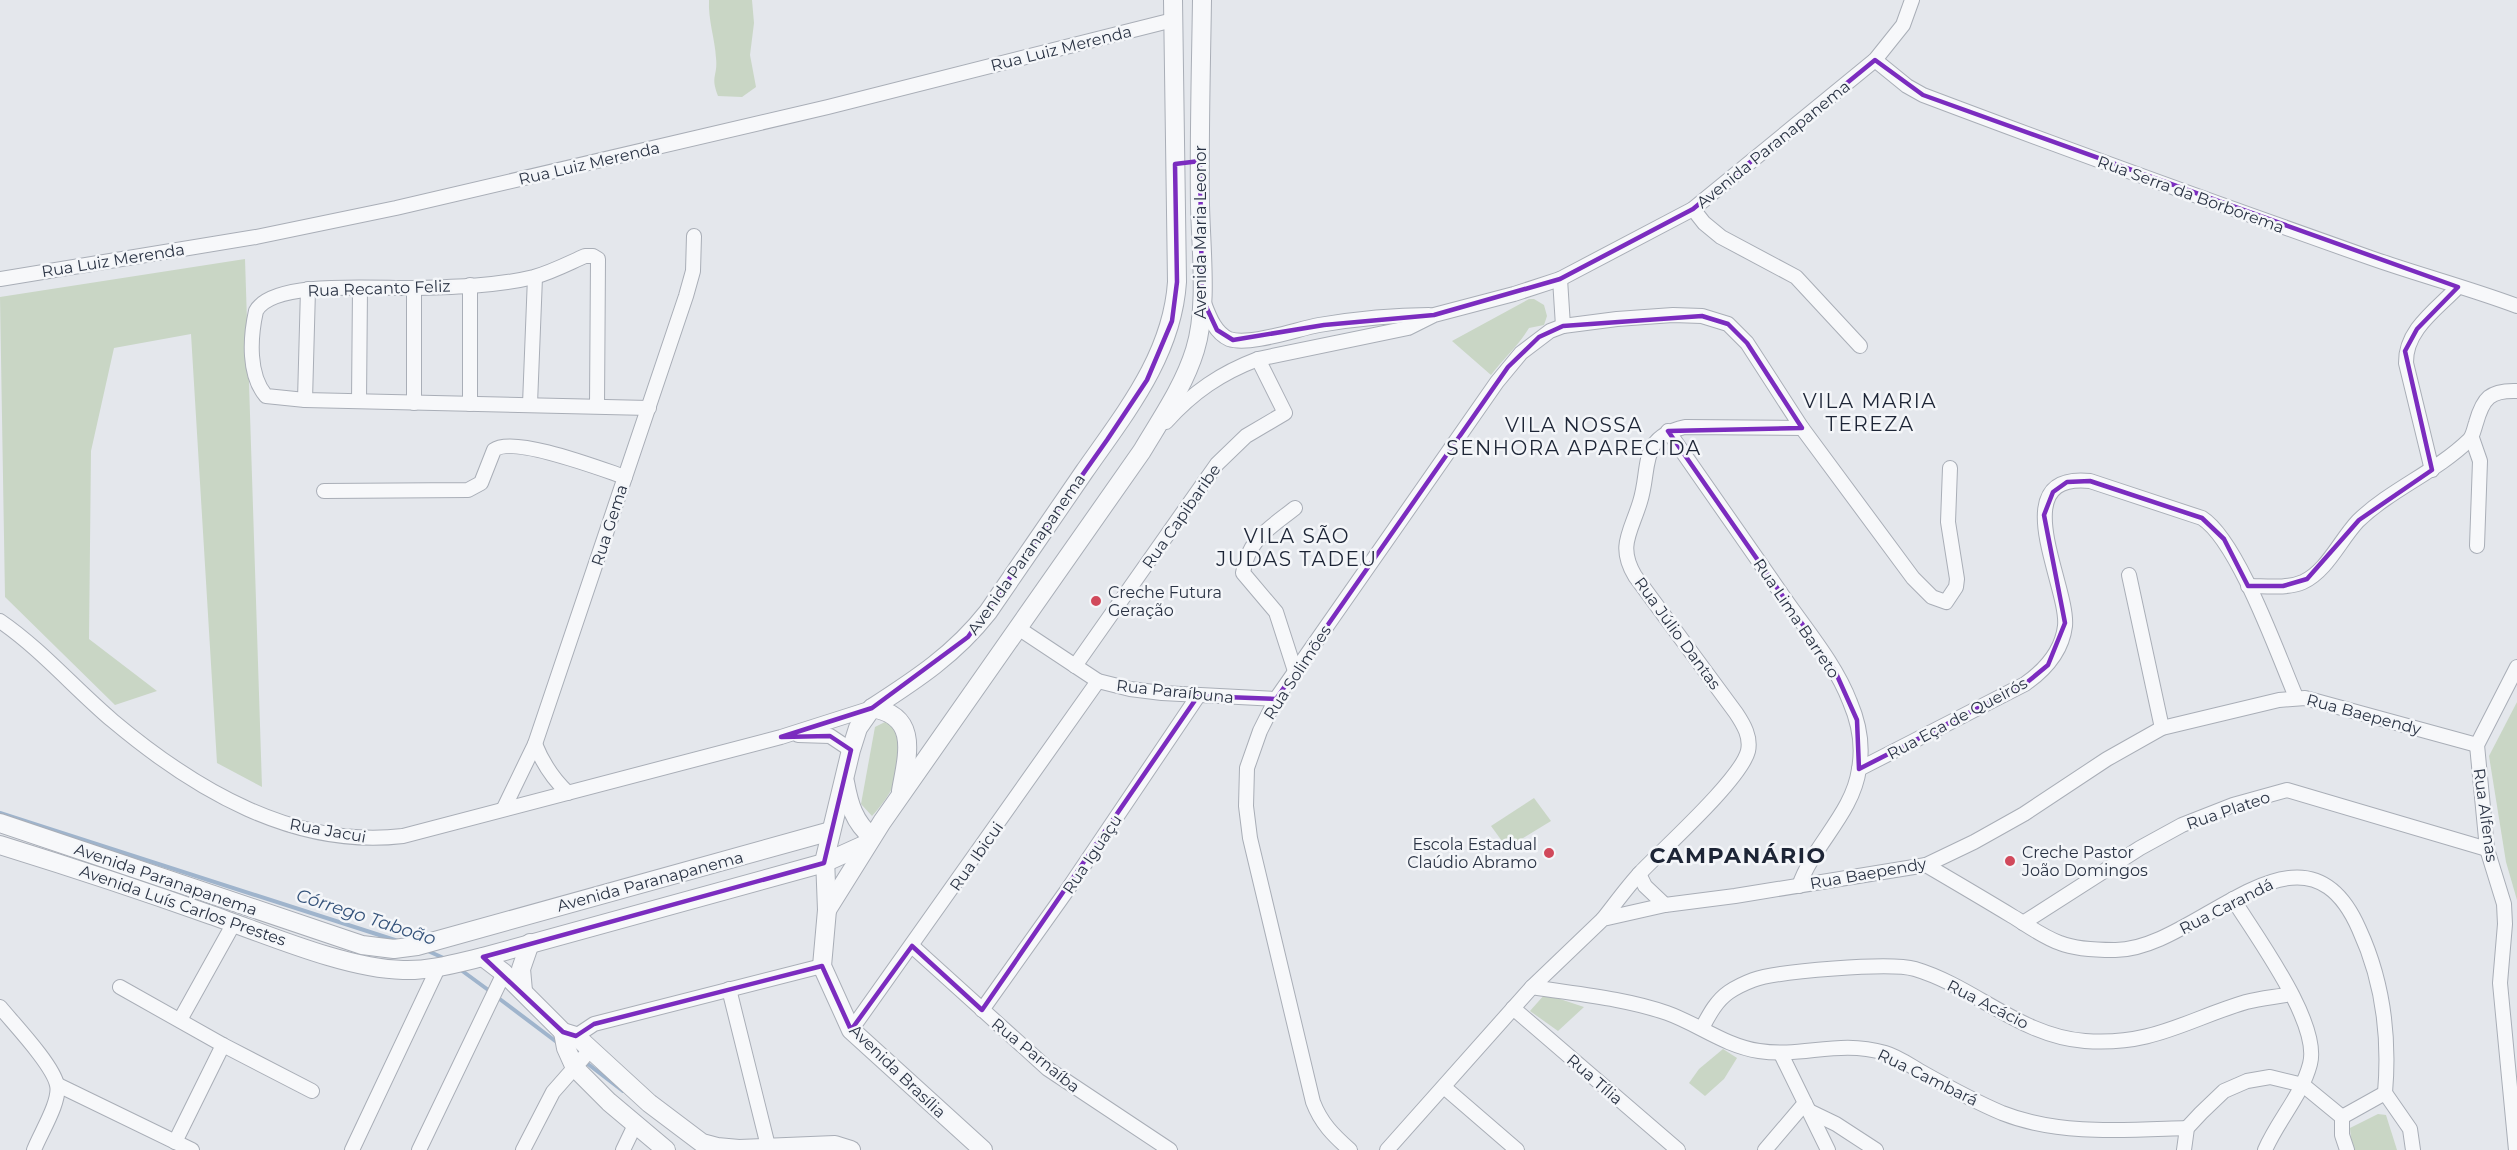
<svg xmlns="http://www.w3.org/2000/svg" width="2517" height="1150" font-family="Montserrat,sans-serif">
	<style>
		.green { fill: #c9d6c5 }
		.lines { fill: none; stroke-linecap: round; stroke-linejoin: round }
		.stream { stroke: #9fb4cc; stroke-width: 4 }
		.minor-casing { stroke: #a9aeb7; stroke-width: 16 }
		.tertiary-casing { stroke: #a9aeb7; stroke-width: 20 }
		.minor { stroke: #f7f8fa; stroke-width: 14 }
		.tertiary { stroke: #f7f8fa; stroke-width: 18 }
		.marked { fill: none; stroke: #7b2cbf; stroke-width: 4.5; stroke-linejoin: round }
		.poi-dot { fill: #d1495b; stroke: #f4f6f9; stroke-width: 2 }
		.labels { text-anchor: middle; stroke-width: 5; stroke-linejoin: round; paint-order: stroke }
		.street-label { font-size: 16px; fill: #2b3445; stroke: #f4f6f9 }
		.poi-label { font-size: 16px; fill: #2b3445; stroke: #f4f6f9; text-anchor: start }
		.water-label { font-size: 18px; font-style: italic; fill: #34527a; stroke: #f4f6f9 }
		.quarter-label { font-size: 20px; letter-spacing: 1.5px; fill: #1d2536; stroke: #f4f6f9 }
		.district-label { font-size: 22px; font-weight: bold; letter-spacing: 1.5px; fill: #1d2536; stroke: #f4f6f9 }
	</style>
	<rect width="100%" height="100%" fill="#e4e7ec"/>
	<!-- green -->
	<g class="green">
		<path d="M709,0H752L754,23L750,55L756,87L742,97L718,96C710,75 718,77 716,58C715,39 708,20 709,0Z"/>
		<path d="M245,259L262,787L217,763L191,334L114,348L91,451L89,639L157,691L115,705L5,597L0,297Z"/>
		<path d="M1529,299H1534L1544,305L1547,316L1544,325L1529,328C1518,346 1503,359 1491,375L1452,341Z"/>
		<path d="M2517,702V900L2506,862L2489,756Z"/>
		<path d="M889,720C919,748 895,791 872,816L861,804L875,727Z"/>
		<path d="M1534,798L1551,821L1507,848L1491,826Z"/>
		<path d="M1545,994L1584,1007L1558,1031L1530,1011Z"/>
		<path d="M1723,1049L1737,1058L1724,1079L1705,1096L1689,1083L1699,1069Z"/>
		<path d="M2378,1114L2386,1115L2397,1150H2352L2350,1128Z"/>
	</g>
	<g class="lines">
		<!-- stream -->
		<g class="stream">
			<path d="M0,813L398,941"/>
			<path d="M428,951L448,960"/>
			<path d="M461,970L491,992"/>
			<path d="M497,997L558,1043"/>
			<path d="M584,1061L623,1091"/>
		</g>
		<!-- minor casing -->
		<g class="minor-casing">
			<g id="minor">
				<path d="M1875,60L1907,86L1923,95C2071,151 2221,205 2371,258C2419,275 2469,288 2517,306"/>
				<path d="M1693,209L1704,223L1721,237L1796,277L1860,346"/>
				<path d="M0,279L256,237L396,208L828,107L1173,20"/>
				<path d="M1560,279L1563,326"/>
				<path d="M1204,303C1209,316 1215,333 1229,339C1250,346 1297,329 1319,325C1355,319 1393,315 1429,315"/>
				<path d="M305,400L308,289"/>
				<path d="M359,401L360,288"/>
				<path d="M414,403V288"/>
				<path d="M470,404V285"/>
				<path d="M530,404L535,277"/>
				<path d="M597,405L598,259L593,256H585C569,263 552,272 534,277C497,286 454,287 415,288C381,289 273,279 256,311C250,338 248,375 266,396L305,400L649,408"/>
				<path d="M1166,422C1193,392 1221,373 1258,359L1408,328L1434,315L1514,294L1560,279L1693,209L1875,60L1903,25L1912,0"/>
				<path d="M1668,431C1707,487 1746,543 1785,599C1808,632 1836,665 1850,702C1859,723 1863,747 1859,769C1853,813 1813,845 1799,886"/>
				<path d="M2472,438L2480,461L2477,546"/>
				<path d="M2432,470L2406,363C2405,330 2437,309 2458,287"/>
				<path d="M324,491L468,490L481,483L494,450C513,435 601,469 625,477"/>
				<path d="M1295,508C1270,528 1248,539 1243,573L1276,612L1295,671"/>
				<path d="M2129,575L2162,728"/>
				<path d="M2248,586C2265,586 2287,589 2303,582C2327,571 2340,540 2358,521C2391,489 2436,472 2469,440C2473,436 2474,429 2476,423C2483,398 2490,390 2517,391"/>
				<path d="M0,621C41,649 75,689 113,721C194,789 294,849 403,836L781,737L872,708"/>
				<path d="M1018,628L1098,681L1130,689L1162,693L1276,699"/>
				<path d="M1075,666L1217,464L1246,436L1285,413L1258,359"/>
				<path d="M798,735L830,736L851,750"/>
				<path d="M535,744C543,764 553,779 568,793"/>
				<path d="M1859,769L2025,684C2045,670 2062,651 2065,626C2069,586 2003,472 2090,481L2202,518C2238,541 2278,655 2296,697"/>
				<path d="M504,808L535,744L686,296L693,271L694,236"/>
				<path d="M1926,865C1955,882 1984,899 2012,916C2027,925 2043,937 2060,943C2075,949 2097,950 2114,950C2196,952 2303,801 2359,929C2383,981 2390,1035 2385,1093"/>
				<path d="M1639,874L1645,886L1665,905"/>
				<path d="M2233,899C2255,935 2321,1023 2310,1064C2302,1095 2278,1120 2265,1150"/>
				<path d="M1603,919C1615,904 1627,887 1641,872C1664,848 1741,779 1748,751C1751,737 1744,725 1736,713L1635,576C1617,546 1631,532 1640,502C1651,468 1638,437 1685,427L1802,428"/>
				<path d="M2023,923L2140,848L2182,825L2233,805L2287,790L2487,849"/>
				<path d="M912,946L1048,1069L1170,1150"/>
				<path d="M120,987L223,1045L312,1091"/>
				<path d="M1532,987C1576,994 1624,998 1667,1013C1698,1024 1725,1046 1759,1051C1803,1058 1838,1039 1885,1053C1899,1057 1912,1067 1925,1074C1950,1088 1976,1102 2002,1113C2060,1136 2126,1130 2187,1128"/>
				<path d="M729,989L768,1146"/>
				<path d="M0,1007C14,1024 53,1065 57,1085C61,1101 40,1134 34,1150"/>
				<path d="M1513,1008L1678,1150"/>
				<path d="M982,1010L1068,889L1198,696"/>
				<path d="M180,1020L234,923"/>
				<path d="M1702,1028C1709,1015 1716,1001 1729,992C1735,988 1745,983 1753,980C1778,971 1890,962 1915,969C1975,987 2020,1036 2085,1041C2152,1046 2186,1020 2246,1002C2261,998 2276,997 2291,994"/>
				<path d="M851,1030L1098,681"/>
				<path d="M571,1042L582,1032L594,1024L822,966"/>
				<path d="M1781,1054L1828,1150"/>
				<path d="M58,1085L192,1150"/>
				<path d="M1444,1087L1517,1150"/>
				<path d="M2385,1093L2410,1129L2413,1150"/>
				<path d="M1809,1111L1836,1124L1876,1150"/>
				<path d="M175,1142L223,1045"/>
				<path d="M352,1150L438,968"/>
				<path d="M419,1150L504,973"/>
				<path d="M523,1150L553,1092L590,1050"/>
				<path d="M623,1150L635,1125"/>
				<path d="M1350,1150C1333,1135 1321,1123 1313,1102L1250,838L1246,806L1247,768L1260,731L1276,699L1497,382L1521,353L1550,331L1563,326L1617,319L1673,315L1702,316L1728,324L1747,343L1802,428L1913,578L1932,597L1946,602L1956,587L1957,579L1948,522L1950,468"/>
				<path d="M1387,1150L1532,987L1603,919L1665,905L1735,896L1926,865L1974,842L2024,814L2107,759L2162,728L2279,700L2305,698L2477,745"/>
				<path d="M1765,1150L1805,1103"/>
				<path d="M2184,1150L2187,1128L2201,1113L2224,1091L2247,1081L2270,1077L2303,1085L2342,1117"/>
				<path d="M2347,1150L2342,1135V1117L2385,1093"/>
				<path d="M2516,1150L2500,983L2505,924L2504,904L2487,849L2477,745L2517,667"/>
			</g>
		</g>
		<!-- tertiary casing -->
		<g class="tertiary-casing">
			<g id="tertiary">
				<path d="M872,708C920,716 907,756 901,791"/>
				<path d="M845,782C849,804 854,822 872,837"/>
				<path d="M0,823L362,945L394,949L417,946L831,831"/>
				<path d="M0,845C71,867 141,890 211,915C266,934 346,969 403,970C431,971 457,963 483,957L824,863L866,844"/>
				<path d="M827,910L882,822L1142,451C1161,419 1184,386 1195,350C1208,308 1201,250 1200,205C1199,137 1201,68 1202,0"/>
				<path d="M483,957L504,973L563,1032L576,1036L649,1103L702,1143L717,1147L739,1149L835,1145L851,1150"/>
				<path d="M523,991L521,969L530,943"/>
				<path d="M563,1032L566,1048L575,1068L609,1102L666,1150"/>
				<path d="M983,1150L851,1030L822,966L827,910L825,858L851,750L858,728L872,708C917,679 955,654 988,612C1020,565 1052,519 1084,472C1125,413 1172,356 1177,282L1173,0"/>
			</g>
		</g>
		<!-- minor -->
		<use href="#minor" class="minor"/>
		<!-- tertiary -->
		<use href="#tertiary" class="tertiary"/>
	</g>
	<!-- marked area -->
	<path class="marked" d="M1875,60L1923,95L2458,287L2417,329L2405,351L2432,470L2359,520L2307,579L2283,586H2248L2224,539L2202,518L2090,481L2067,482L2053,492L2044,515L2065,623L2048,665L2025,684L1859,769L1857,720L1835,671L1668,431L1802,428L1747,343L1728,324L1702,316L1563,326L1539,337L1508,367L1276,699L1198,696L982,1010L912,946L851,1030L822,966L594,1024L576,1036L563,1032L483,957L824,863L851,750L830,736L781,737L872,708L968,637L1107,440L1147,380L1172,321L1177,282L1175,164L1200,161L1202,298L1217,330L1233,340L1324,325L1434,315L1560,279L1693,209Z"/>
	<!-- markers -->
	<g class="poi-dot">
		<circle cx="1096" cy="601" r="6"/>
		<circle cx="1549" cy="853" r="6"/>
		<circle cx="2010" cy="861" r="6"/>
	</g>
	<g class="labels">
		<!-- street labels -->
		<g class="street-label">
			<text transform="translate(1061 48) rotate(-14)" y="6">Rua Luiz Merenda</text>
			<text transform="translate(1773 144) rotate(-39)" y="6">Avenida Paranapanema</text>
			<text transform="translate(589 163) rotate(-13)" y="6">Rua Luiz Merenda</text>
			<text transform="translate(2191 194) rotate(20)" y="6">Rua Serra da Borborema</text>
			<text transform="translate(1200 232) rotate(-90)" y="6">Avenida Maria Leonor</text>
			<text transform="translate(113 260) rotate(-9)" y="6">Rua Luiz Merenda</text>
			<text transform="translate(379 288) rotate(-2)" y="6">Rua Recanto Feliz</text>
			<text transform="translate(1181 516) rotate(-55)" y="6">Rua Capibaribe</text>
			<text transform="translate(609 525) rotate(-72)" y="6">Rua Gema</text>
			<text transform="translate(1026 554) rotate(-55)" y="6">Avenida Paranapanema</text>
			<text transform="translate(1797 618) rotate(56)" y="6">Rua Lima Barreto</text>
			<text transform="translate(1678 633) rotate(54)" y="6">Rua Júlio Dantas</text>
			<text transform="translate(1297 672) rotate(-57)" y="6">Rua Solimões</text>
			<text transform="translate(1175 691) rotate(6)" y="6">Rua Paraíbuna</text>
			<text transform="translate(2364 714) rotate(15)" y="6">Rua Baependy</text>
			<text transform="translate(1957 718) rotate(-28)" y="6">Rua Eça de Queirós</text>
			<text transform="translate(2228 810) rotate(-19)" y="6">Rua Plateo</text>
			<text transform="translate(2486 815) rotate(82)" y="6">Rua Alfenas</text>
			<text transform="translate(328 830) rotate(10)" y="6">Rua Jacui</text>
			<text transform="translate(1092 854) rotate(-56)" y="6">Rua Iguaçu</text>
			<text transform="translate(976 856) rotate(-55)" y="6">Rua Ibicui</text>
			<text transform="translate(1868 873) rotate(-10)" y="6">Rua Baependy</text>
			<text transform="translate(166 879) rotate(19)" y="6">Avenida Paranapanema</text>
			<text transform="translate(650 881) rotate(-15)" y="6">Avenida Paranapanema</text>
			<text transform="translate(183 905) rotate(19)" y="6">Avenida Luís Carlos Prestes</text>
			<text transform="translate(2226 906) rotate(-27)" y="6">Rua Carandá</text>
			<text transform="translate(1988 1004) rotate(27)" y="6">Rua Acácio</text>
			<text transform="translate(1036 1055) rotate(39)" y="6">Rua Parnaíba</text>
			<text transform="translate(898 1071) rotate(44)" y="6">Avenida Brasília</text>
			<text transform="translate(1928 1077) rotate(26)" y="6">Rua Cambará</text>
			<text transform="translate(1595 1079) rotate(41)" y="6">Rua Tília</text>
		</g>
		<!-- poi labels -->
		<g class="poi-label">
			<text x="1108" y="598">Creche Futura<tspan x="1108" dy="18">Geração</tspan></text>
			<text x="1537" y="850" text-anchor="end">Escola Estadual<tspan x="1537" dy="18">Claúdio Abramo</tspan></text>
			<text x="2022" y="858">Creche Pastor<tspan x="2022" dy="18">João Domingos</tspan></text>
		</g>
		<!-- water labels -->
		<g class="water-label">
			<text transform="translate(366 917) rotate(18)" y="6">Córrego Taboão</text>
		</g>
		<!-- quarter labels -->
		<g class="quarter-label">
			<text x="1870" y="408">VILA MARIA<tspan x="1870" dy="23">TEREZA</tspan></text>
			<text x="1574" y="432">VILA NOSSA<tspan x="1574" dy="23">SENHORA APARECIDA</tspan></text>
			<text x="1297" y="543">VILA SÃO<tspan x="1297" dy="23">JUDAS TADEU</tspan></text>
		</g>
		<!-- district labels -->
		<g class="district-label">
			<text x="1738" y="863">CAMPANÁRIO</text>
		</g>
	</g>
</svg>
